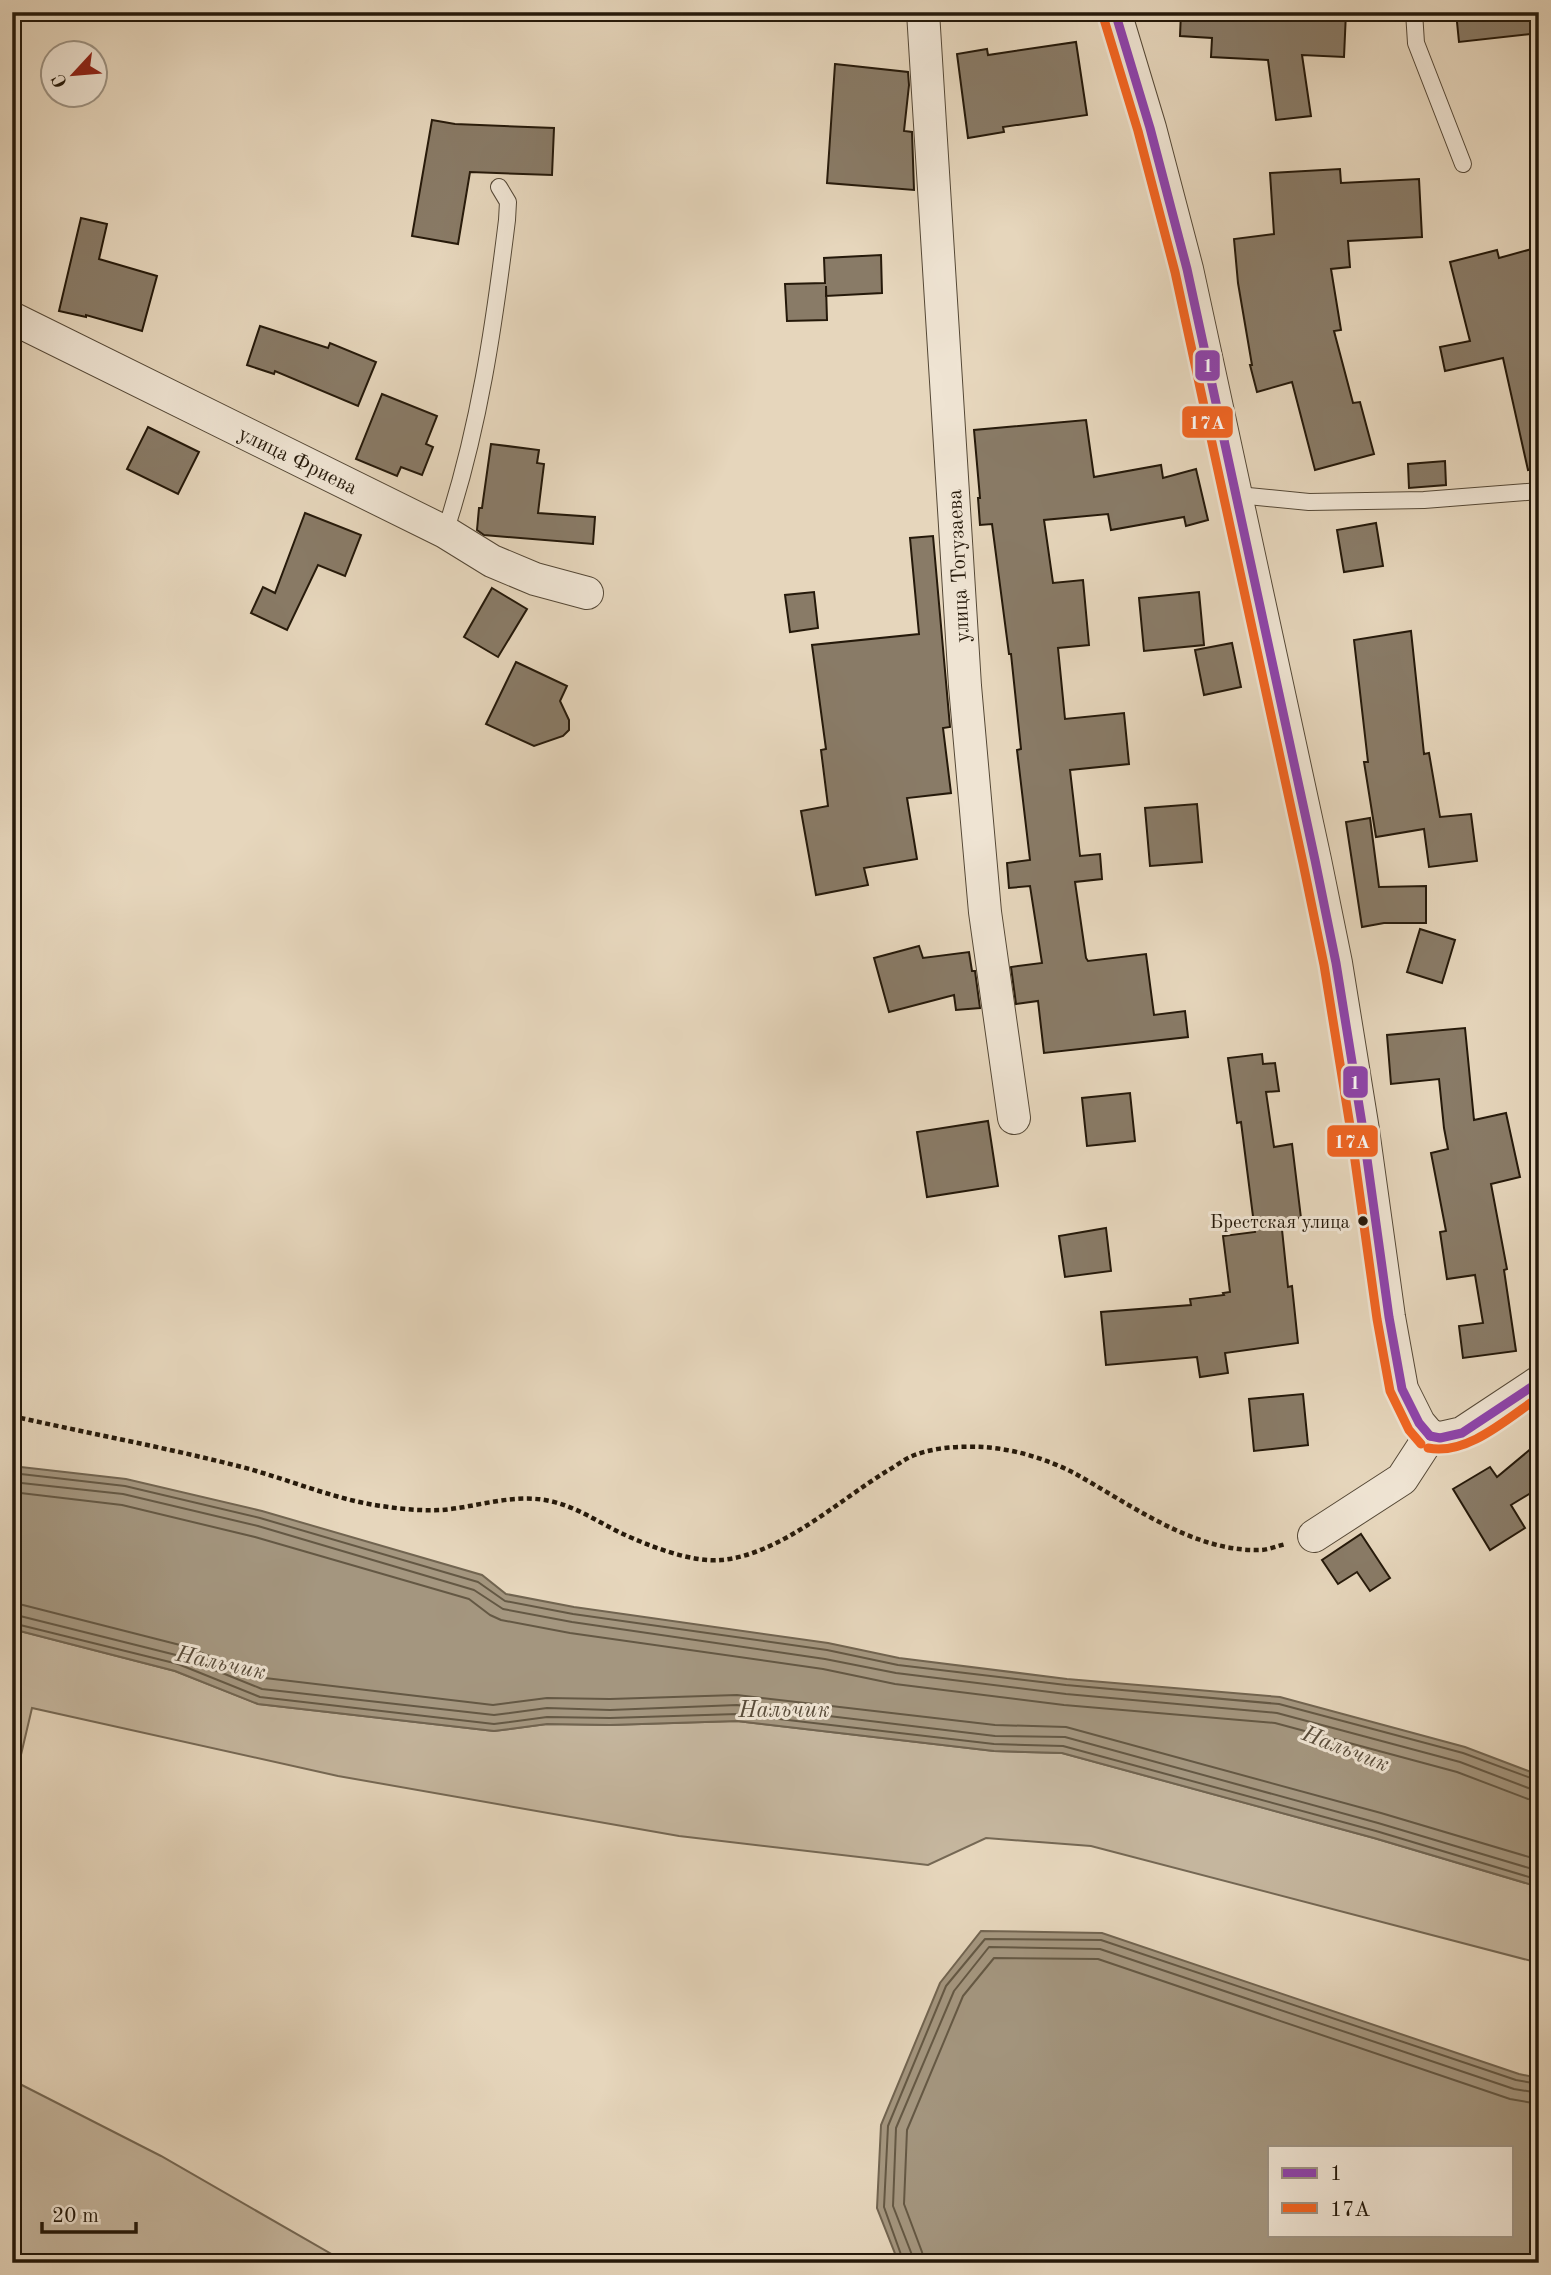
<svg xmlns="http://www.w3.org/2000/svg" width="1551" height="2275" font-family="'Old Standard TT',serif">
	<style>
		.green { fill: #c5b69e; stroke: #756854; stroke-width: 2 }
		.water { fill: #a4967f; stroke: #716450; stroke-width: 2; fill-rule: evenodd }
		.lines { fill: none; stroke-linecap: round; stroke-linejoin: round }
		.shore { stroke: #645844; stroke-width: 2 }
		.building { fill: #897b67; stroke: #25190a; stroke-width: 2 }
		.service-casing { stroke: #554836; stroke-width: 18 }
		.minor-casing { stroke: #554836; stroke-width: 34 }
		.path { stroke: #25190a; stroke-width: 4.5; stroke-dasharray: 5 3.5; stroke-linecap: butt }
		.service { stroke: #efe4d3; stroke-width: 16 }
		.minor { stroke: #efe4d3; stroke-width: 32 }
		.bus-1-casing { stroke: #efe4d3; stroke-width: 14 }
		.bus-2-casing { stroke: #efe4d3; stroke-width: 14 }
		.bus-1 { stroke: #8e44ad; stroke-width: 9 }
		.bus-2 { stroke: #f26522; stroke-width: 9 }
		.bus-dot { fill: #25190a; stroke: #efe4d3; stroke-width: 2.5 }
		.labels { text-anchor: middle; stroke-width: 6; stroke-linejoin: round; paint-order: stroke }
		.bus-label { font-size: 19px; fill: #25190a; stroke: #efe4d3; text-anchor: end }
		.street-label { font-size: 21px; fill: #25190a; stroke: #efe4d3 }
		.water-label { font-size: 23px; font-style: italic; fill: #584b39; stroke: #efe4d3 }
		.line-badge { stroke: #efe4d3; stroke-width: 2.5 }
		.badge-label { font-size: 19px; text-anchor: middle; font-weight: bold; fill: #fff }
	</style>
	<rect width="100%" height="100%" fill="#e6d6bc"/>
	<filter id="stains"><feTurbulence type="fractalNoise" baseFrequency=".00286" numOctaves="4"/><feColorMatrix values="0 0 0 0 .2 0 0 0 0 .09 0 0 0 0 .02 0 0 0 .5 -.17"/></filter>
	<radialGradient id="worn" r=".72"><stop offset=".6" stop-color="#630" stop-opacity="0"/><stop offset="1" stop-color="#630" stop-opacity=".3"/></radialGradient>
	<!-- green -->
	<g class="green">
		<path d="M12,1629L175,1671L258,1704L494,1731L547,1724L610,1725L737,1721L994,1751L1062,1753L1374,1838L1539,1887V1963L1091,1846L986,1838L928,1865L679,1836L338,1776L32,1708L12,1793Z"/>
		<path d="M12,2080L161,2156L347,2263H12Z"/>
	</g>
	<!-- water -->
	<g class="water">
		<path d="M12,1466L126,1479L262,1511L482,1575L506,1594L574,1607L828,1643L899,1658L1067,1679L1280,1697L1465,1747L1539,1775V1887L1374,1838L1062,1753L994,1751L737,1721L610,1725L547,1724L494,1731L258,1704L175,1671L12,1629Z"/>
		<path d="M981,1931L1102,1933L1519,2074L1539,2078V2263H901L898,2261L877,2208L881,2125L940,1983ZM1269,2147H1511V2235H1269Z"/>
	</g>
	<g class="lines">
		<!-- shore -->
		<g class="shore">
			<path d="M12,1473L125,1486L260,1518L478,1582L505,1601L573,1614L827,1650L898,1665L1066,1685L1279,1704L1463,1753L1539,1781"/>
			<path d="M12,1482L123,1494L258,1526L474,1590L503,1609L572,1622L825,1659L896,1673L1066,1694L1277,1713L1460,1762L1531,1789L1539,1790"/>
			<path d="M12,1492L122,1505L255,1537L469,1599L490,1615L501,1620L570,1633L823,1669L895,1684L1064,1705L1275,1723L1457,1772L1528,1799L1539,1800"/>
			<path d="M12,1603L23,1605L184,1646L265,1678L493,1705L547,1698L610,1699L737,1695L995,1725L1066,1727L1381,1813L1539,1860"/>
			<path d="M12,1614L180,1656L262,1689L494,1715L547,1708L610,1710L737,1705L995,1736L1065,1737L1378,1823L1539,1871"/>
			<path d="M12,1623L178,1664L260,1697L494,1724L547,1717L610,1718L737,1714L994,1744L1063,1746L1376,1831L1539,1880"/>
			<path d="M904,2263L884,2207L888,2126L946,1986L985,1939L1101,1940L1516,2080L1539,2084"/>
			<path d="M913,2263L912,2255L893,2206L896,2128L954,1991L989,1947L1100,1949L1514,2089L1539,2093"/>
			<path d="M924,2263L922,2252L904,2204L907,2130L963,1996L994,1958L1098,1959L1510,2099L1539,2104"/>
		</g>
	</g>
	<!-- building -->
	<g class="building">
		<path d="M1181,12H1346L1344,57L1302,55L1311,116L1276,120L1268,60L1211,57L1212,38L1180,36Z"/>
		<path d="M1456,12H1539V33L1459,42Z"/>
		<path d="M1076,42L1087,115L1003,127L1004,132L968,138L957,54L987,49L988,55Z"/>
		<path d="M835,64L908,72L909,85L904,131L912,132L914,190L827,183Z"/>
		<path d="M432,120L455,124L554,128L552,175L470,172L458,244L412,236Z"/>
		<path d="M1340,169L1341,183L1419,179L1422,237L1348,241L1350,267L1331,269L1341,330L1334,331L1353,403L1360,402L1374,454L1315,470L1292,382L1257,392L1250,365H1252L1238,283L1234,239L1274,234L1270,173Z"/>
		<path d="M81,218L107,224L99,259L157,276L142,331L86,315V317L59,311Z"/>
		<path d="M1539,247V468L1528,470L1503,358L1445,371L1440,347L1470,341L1450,262L1497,250L1499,258Z"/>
		<path d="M881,255L882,293L826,296V286L827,320L787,321L785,284L825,283L824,258Z"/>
		<path d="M260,326L328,348L330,343L376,362L358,406L275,371L274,374L247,365Z"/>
		<path d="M382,394L437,416L426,444L433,447L422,475L401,467L397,476L356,459Z"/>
		<path d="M1086,420L1094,477L1161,465L1163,478L1196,469L1208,520L1186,526L1184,517L1111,530L1108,514L1044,520L1053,583L1083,580L1089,645L1058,648L1065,719L1124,713L1129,764L1070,770L1080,856L1100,854L1102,879L1075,882L1086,958L1088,961L1146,954L1154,1015L1185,1011L1188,1037L1044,1053L1038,1001L1016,1004L1011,967L1042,963L1030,886L1009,888L1007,863L1030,860L1017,750L1021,749L1011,654H1009L992,524L980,525L978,498H980L974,430Z"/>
		<path d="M148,427L199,452L178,494L127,469Z"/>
		<path d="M491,444L539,450L537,463L544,464L538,513L595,517L593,544L484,535L477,530L479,508H482Z"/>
		<path d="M1445,461L1446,485L1409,488L1408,464Z"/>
		<path d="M305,513L361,535L345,576L318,565L287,630L251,613L263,587L275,593Z"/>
		<path d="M1376,523L1383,566L1344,572L1337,530Z"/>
		<path d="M933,536L950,727L943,728L951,793L907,798L917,859L864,868L868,885L816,895L801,811L828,806L821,750L826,749L812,645L919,634L910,538Z"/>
		<path d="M492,588L527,609L498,657L464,637Z"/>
		<path d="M814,592L818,628L790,632L785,595Z"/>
		<path d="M1199,592L1204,645L1144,651L1139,598Z"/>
		<path d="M1411,631L1424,754L1429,753L1440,817L1471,814L1477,861L1429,867L1424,829L1376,837L1364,762H1368L1354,640Z"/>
		<path d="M1232,643L1241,687L1204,695L1195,650Z"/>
		<path d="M516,662L567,686L560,701L569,720V730L563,736L534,746L486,724Z"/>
		<path d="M1197,804L1202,862L1150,866L1145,808Z"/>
		<path d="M1370,818L1379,887L1426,886V923H1384L1362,927L1346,822Z"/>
		<path d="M1420,929L1455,940L1442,983L1407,972Z"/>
		<path d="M919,946L923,958L969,952L972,971H975L980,1008L956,1010L954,995L889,1012L874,958Z"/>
		<path d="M1465,1028L1474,1120L1506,1113L1520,1177L1491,1184L1507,1269L1504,1270L1516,1351L1463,1358L1459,1326L1483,1323L1475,1275L1447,1279L1440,1232L1446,1231L1431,1153L1448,1149L1444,1128L1439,1079L1391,1084L1387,1035Z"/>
		<path d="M1262,1054L1263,1064L1275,1063L1279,1091L1266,1092L1274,1147L1292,1144L1301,1218L1281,1220L1288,1287L1292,1286L1298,1343L1225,1353L1228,1373L1200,1377L1197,1357L1106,1365L1101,1312L1191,1305L1190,1299L1224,1295L1223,1293L1230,1292L1223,1236L1255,1232L1241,1122L1237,1123L1228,1058Z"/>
		<path d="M1130,1093L1135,1141L1087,1146L1082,1098Z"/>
		<path d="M988,1121L998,1186L927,1197L917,1132Z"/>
		<path d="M1106,1228L1111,1271L1065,1277L1059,1236Z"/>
		<path d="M1303,1394L1308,1445L1254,1451L1249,1399Z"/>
		<path d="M1539,1442V1488L1511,1505L1525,1528L1490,1550L1453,1489L1490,1467L1497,1477Z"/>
		<path d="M1361,1534L1390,1578L1370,1591L1357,1572L1338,1584L1322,1560Z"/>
	</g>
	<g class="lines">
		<!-- service casing -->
		<g class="service-casing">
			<g id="service">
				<path d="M1414,12L1416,43L1463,164"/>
				<path d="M1238,495L1309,502L1424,500L1539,491"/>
				<path d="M445,532C479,430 494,326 507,220L508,202L499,187"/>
			</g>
		</g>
		<!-- minor casing -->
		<g class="minor-casing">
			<g id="minor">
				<path d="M923,12L965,686L985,912L1014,1118"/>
				<path d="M1115,12L1150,128L1187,269L1315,860L1336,963L1363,1130L1389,1317L1402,1389L1419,1423L1430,1436"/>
				<path d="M12,318L445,532L492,561L535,579L587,593"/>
				<path d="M1430,1436L1440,1438L1462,1433L1539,1382"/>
				<path d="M1314,1536L1402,1479L1430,1436"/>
			</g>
		</g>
		<!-- path -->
		<path class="path" d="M12,1416C87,1433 163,1447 238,1466C286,1478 332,1499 381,1506C401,1509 421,1511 442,1510C477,1507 514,1493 550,1501C577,1507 598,1522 623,1534C649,1546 693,1563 721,1560C780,1555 838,1501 887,1471C894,1467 902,1461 910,1457C932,1447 960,1446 983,1447C1014,1449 1047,1459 1074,1473C1130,1504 1193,1552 1260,1550C1268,1550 1277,1546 1286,1544"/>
		<!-- service -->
		<use href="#service" class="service"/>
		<!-- minor -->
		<use href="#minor" class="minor"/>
		<!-- bus-1 casing -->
		<g class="bus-1-casing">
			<g id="bus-1">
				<path d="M1115,12L1150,128L1187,269L1315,860L1336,963L1363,1130L1389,1317L1402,1389L1419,1423L1430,1436"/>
				<path d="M1430,1436L1440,1438L1462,1433L1539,1382"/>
			</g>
		</g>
		<!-- bus-2 casing -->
		<g class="bus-2-casing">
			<g id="bus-2">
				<path d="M1103,16L1138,131L1175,272L1303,863L1324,965L1351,1132L1377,1319L1390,1391L1409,1430L1421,1444"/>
				<path d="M1428,1448C1467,1456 1508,1418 1539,1397"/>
			</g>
		</g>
		<!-- bus-1 -->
		<use href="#bus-1" class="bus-1"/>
		<!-- bus-2 -->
		<use href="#bus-2" class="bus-2"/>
	</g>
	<!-- markers -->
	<circle class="bus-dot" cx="1363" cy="1221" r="6"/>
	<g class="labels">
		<!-- bus labels -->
		<g class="bus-label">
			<text x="1350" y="1228">Брестская улица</text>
		</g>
		<!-- street labels -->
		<g class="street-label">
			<text transform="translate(298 460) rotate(26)" y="7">улица Фриева</text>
			<text transform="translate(958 566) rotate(-93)" y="7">улица Тогузаева</text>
		</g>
		<!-- water labels -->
		<g class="water-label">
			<text transform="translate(221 1662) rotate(12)" y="8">Нальчик</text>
			<text x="784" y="1717">Нальчик</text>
			<text transform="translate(1346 1748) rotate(21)" y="8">Нальчик</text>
		</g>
	</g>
	<g class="line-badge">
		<rect x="1194" y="349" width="27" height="33" rx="7" fill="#8e44ad"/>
		<rect x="1181" y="405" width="53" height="34" rx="7" fill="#f26522"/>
		<rect x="1342" y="1065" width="27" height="34" rx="7" fill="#8e44ad"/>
		<rect x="1326" y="1124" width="53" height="34" rx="7" fill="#f26522"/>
	</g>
	<g class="badge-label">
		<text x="1208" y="372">1</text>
		<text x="1207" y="429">17А</text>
		<text x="1355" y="1089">1</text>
		<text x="1352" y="1148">17А</text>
	</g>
	<!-- margin -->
	<rect width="1551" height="2275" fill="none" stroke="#e6d6bc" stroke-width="42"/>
	<rect x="14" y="14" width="1523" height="2247" fill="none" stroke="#25190a" stroke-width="3.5"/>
	<rect x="21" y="21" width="1509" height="2233" fill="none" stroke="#25190a" stroke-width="2"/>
	<!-- legend -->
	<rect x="1268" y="2146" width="245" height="91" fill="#efe4d3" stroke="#9e9383" stroke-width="2"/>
	<rect x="1282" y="2168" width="35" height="10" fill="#8e44ad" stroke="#9e9383" stroke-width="2"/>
	<text x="1330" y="2180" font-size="21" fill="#25190a">1</text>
	<rect x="1282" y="2203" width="35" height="10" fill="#f26522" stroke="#9e9383" stroke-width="2"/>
	<text x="1330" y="2216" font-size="21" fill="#25190a">17А</text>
	<!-- north arrow -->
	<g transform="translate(74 74) rotate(244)"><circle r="33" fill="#efe4d3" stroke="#9e9383" stroke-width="2"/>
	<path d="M0-5L12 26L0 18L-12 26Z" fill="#8f2418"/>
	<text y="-10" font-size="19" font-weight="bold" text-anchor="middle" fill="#25190a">С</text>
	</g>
	<!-- scale -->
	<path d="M42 2222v10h94v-10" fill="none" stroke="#25190a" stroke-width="3.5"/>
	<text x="52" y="2222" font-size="21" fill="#25190a" stroke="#efe4d3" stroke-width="5" paint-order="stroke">20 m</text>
	<rect width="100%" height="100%" filter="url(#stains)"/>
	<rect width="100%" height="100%" fill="url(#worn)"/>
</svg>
